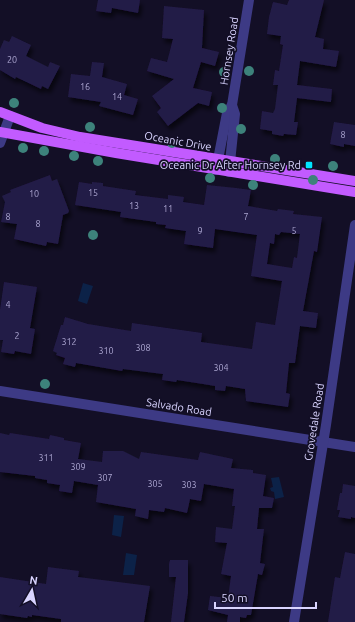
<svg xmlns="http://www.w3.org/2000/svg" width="355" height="622" font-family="Ubuntu,sans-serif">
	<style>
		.water { fill: #0c2248 }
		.building { fill: #241b47; fill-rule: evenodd; filter: url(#shadow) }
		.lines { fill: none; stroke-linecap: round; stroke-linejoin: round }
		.street { stroke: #3d3a85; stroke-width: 10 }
		.primary { stroke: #c25bff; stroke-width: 10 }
		.tree { fill: #3d827b }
		.poi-dot { fill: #00e5ff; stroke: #130f26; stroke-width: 1.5 }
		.labels { text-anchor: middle; stroke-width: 3.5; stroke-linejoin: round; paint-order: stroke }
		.number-label { font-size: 9px; fill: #aca6d1 }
		.street-label { font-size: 11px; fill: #d9d4ff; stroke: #130f26 }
		.poi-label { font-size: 11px; fill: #d9d4ff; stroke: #130f26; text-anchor: end }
	</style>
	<defs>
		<filter id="shadow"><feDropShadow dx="2.5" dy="4.5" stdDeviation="2" flood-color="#0009"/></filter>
	</defs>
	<rect width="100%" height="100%" fill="#130f26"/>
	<!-- water -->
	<g class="water">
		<path d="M83,283L93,286L87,304L78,301Z"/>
		<path d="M279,477L284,497L275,499L274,492L271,491L270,488L273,487L271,478Z"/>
		<path d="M114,515L124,516L121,537L112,535Z"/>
		<path d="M126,553L137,555L134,575H123Z"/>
	</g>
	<!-- building -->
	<g class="building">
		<path d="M98,0H140L138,13L112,8L111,13L96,11Z"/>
		<path d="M289,0H324L315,37L324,39L323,49L339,51L336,67L300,61L297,85L332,89L331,102L297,98L294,122H298L296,135L284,134L283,136L272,134V131L260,129L262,111L273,113L275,109L278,85H273L275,70L279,71L283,45L280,44L281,36L267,34L269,17L273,2L287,5Z"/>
		<path d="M164,6L204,10L202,48L219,52L215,66L201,62L193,88L212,92L209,106L198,103L168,126L157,112L161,108L152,96L174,79L147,71L151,58L167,62L173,39L162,38Z"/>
		<path d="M12,36L31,45L26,56L48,67L50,62L60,66L48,89L42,86L41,89L16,77L15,79L0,70V49L4,40L9,42Z"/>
		<path d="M92,62L104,63L102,77L127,84L124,95L138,99L133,115L99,106L101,102L68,97L71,74L90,76Z"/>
		<path d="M334,122L355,125V146L344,144V147L330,144Z"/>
		<path d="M50,175L52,181L57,179L69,211L68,213L63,215L58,244L47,242L46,246L14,239L17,224L1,222L5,202L2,196L11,192L10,190Z"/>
		<path d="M79,182L92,184V182L103,183V186L136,191L135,195L168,199V195L184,197L183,202L204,205L207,185L236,188L251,190L248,206L277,211L278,209L294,211L293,214L322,217L317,252L314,251L303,311L318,313L316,328L300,326L295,363H289L286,393L290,394L288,407L246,401L245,389L226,386L225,391L215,390V386L203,384L177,380L176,382L162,380L163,374L123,369L122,371L76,363L75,367L63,364L65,358L56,355L57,353L53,351L61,325H63L65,317L88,324L131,331L132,323L202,333L201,342L252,349L256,322L275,325L282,281L251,276L257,235L215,229L213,248L184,244L186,231L165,228L166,225L156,224V222L120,217L121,212L75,205ZM281,232L300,234L297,258L294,257L292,268L267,264L270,243L274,244L275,234L279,235Z"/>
		<path d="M4,282L37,287L30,328L35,329L31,354L15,351L14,354L1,352L3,340H0V310Z"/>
		<path d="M0,433L9,435L10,433L49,439L50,435L64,438V440L81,443L78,459L102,462L103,451H123L139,459L141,452L198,460L200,452L233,459L231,468L253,470V473L266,475L263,496L274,498L272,508H259L257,529H264L260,563L265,564L262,575L258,574L251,615H247L246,618L240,617V622H227L228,615L208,610L210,596L228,598L231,576L221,574L227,543L215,542L216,527L232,529L235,506H232L234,489L204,484L201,501L190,499L187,513L165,508L164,512L149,510L148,519L135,516L136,509L96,502L98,485L74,481L72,493L59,491L60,485L47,483V480L35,478V476L0,472Z"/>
		<path d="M343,484L355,486V518L351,517V519L338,517L340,510H337L340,493H342Z"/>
		<path d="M345,552L355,554V622H328L335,577L340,578Z"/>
		<path d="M170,560H188V593L184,622H171L176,577H169V564Z"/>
		<path d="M48,567L79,571L78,577L150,586L144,622H61V619L32,615V617L28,616L27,618L0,614V577L46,584Z"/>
	</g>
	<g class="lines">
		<!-- street -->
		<g class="street">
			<path d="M0,143L10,116"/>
			<path d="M216,170L227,113L232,105"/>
			<path d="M229,172L235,114L232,105L249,0"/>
			<path d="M0,391L355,447"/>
			<path d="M294,622L326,425L355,225"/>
		</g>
		<!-- primary -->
		<g class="primary">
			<path d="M0,112L42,128L80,137L355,181"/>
			<path d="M0,132L116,153L355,192"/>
		</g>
	</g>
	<!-- trees -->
	<g class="tree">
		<circle cx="249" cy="71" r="5"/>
		<circle cx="224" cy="72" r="5"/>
		<circle cx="14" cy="103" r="5"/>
		<circle cx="222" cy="108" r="5"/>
		<circle cx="90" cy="127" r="5"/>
		<circle cx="241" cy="129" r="5"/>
		<circle cx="172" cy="143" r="5"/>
		<circle cx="23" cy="148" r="5"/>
		<circle cx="44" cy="151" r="5"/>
		<circle cx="74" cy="156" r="5"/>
		<circle cx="275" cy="159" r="5"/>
		<circle cx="98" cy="161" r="5"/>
		<circle cx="333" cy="166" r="5"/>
		<circle cx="210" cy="178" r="5"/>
		<circle cx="313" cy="180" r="5"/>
		<circle cx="253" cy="185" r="5"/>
		<circle cx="93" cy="235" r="5"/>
		<circle cx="45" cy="384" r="5"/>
	</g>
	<!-- markers -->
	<rect class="poi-dot" x="305" y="161" width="8" height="8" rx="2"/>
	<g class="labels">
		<!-- number labels -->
		<g class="number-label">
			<text x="12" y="63">20</text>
			<text x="85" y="90">16</text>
			<text x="117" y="100">14</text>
			<text x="343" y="138">8</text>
			<text x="93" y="196">15</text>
			<text x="34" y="197">10</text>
			<text x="134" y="209">13</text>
			<text x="168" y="212">11</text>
			<text x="8" y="220">8</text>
			<text x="246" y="220">7</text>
			<text x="38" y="227">8</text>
			<text x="200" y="234">9</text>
			<text x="294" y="234">5</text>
			<text x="8" y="308">4</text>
			<text x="17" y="339">2</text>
			<text x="69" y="345">312</text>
			<text x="143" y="351">308</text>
			<text x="106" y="354">310</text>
			<text x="221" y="371">304</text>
			<text x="46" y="461">311</text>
			<text x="78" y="470">309</text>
			<text x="105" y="481">307</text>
			<text x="155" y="487">305</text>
			<text x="189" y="488">303</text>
		</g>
		<!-- street labels -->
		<g class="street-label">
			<text transform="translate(229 51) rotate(-81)" y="4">Hornsey Road</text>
			<text transform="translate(178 141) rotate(10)" y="4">Oceanic Drive</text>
			<text transform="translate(179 407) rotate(9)" y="4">Salvado Road</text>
			<text transform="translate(314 422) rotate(-81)" y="4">Grovedale Road</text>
		</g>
		<!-- poi labels -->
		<g class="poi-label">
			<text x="301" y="169">Oceanic Dr After Hornsey Rd</text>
		</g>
	</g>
	<!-- north arrow -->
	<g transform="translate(32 590) rotate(9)" stroke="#130f26" stroke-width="3" paint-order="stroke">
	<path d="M0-3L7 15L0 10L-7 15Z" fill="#d9d4ff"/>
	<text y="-6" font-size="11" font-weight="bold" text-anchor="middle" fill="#d9d4ff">N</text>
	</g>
	<!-- scale -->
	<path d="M215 602v6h101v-6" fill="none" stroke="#d9d4ff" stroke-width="2"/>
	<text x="221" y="602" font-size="12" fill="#d9d4ff" stroke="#130f26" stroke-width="3" paint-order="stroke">50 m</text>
</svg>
